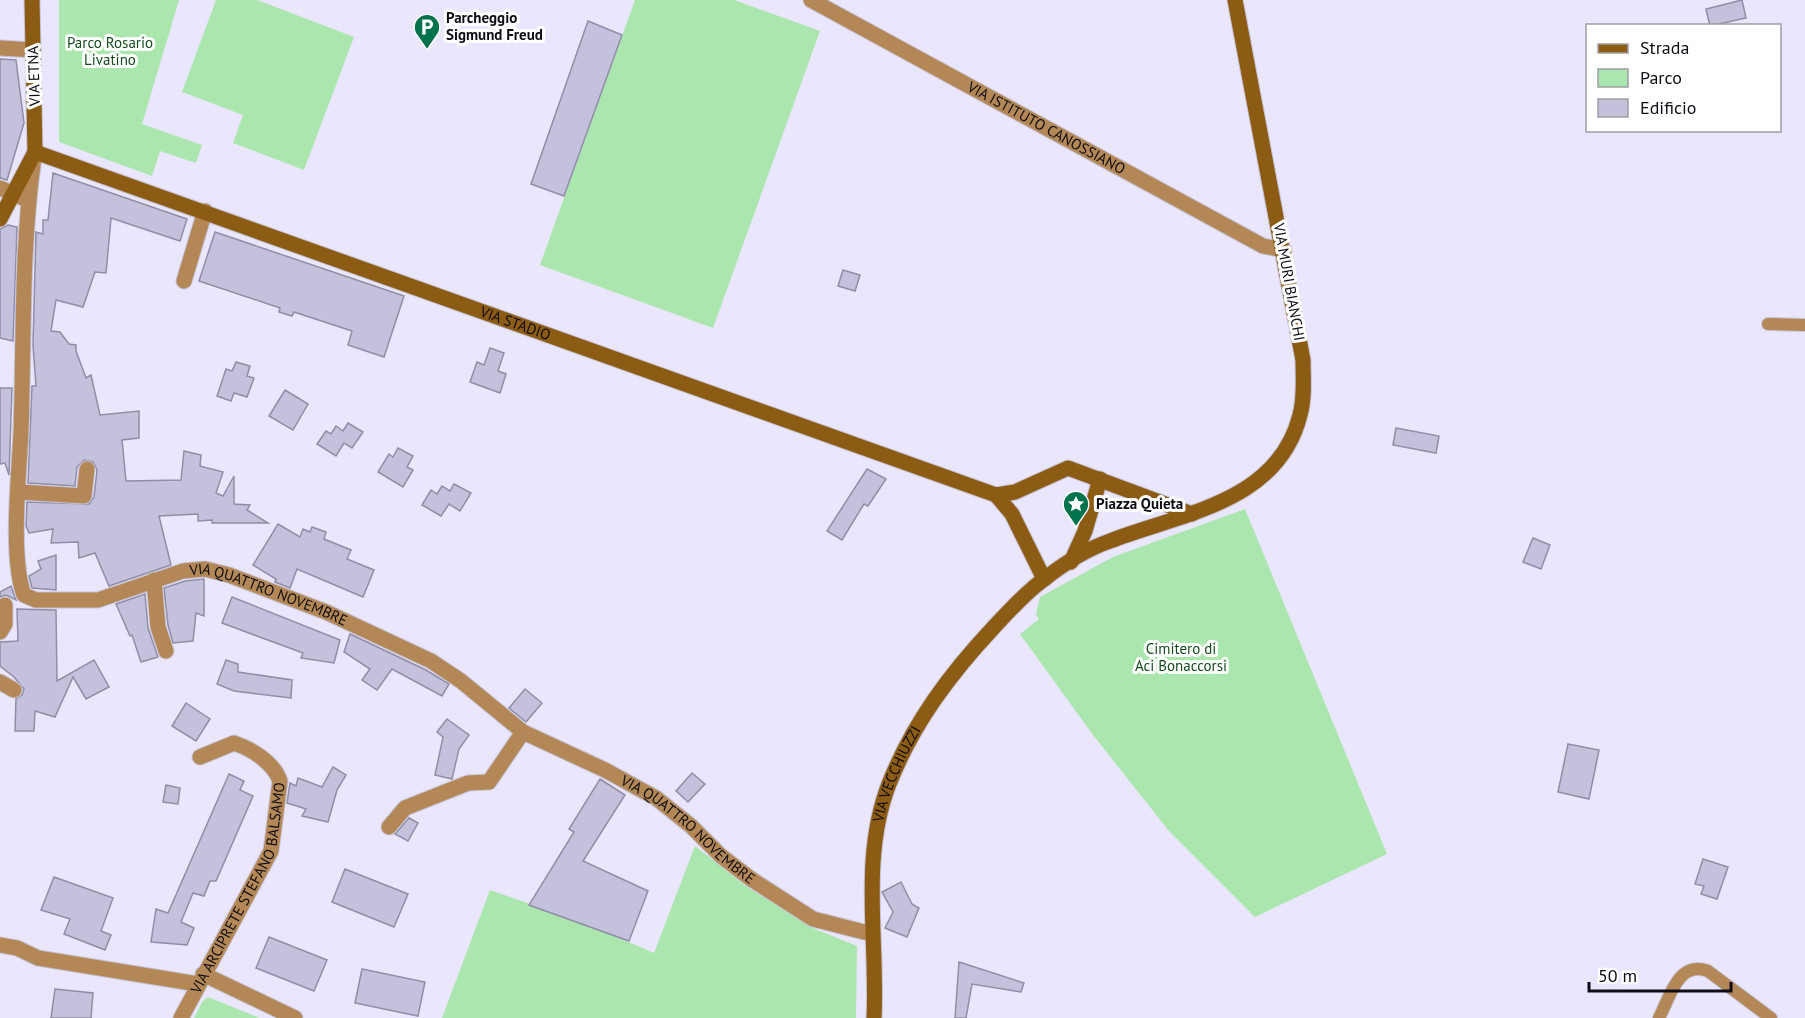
<svg xmlns="http://www.w3.org/2000/svg" width="1805" height="1018" font-family="'PT Sans',sans-serif">
	<style>
		.green { fill: #abe6ae }
		.building { fill: #c4c1dd; stroke: #908da7; stroke-width: 1.5 }
		.lines { fill: none; stroke-linecap: round; stroke-linejoin: round }
		.lane-casing { stroke: #c6c3d8; stroke-width: 14 }
		.street-casing { stroke: #c6c3d8; stroke-width: 17 }
		.secondary-casing { stroke: #c6c3d8; stroke-width: 17 }
		.lane { stroke: #b38856; stroke-width: 12 }
		.street { stroke: #b38856; stroke-width: 15 }
		.secondary { stroke: #8c5c15; stroke-width: 15 }
		.labels { text-anchor: middle; stroke-width: 6; stroke-linejoin: round; paint-order: stroke }
		.poi-label { font-size: 15px; font-weight: bold; fill: #0e0d16; stroke: #fff; text-anchor: start }
		.park-label { font-size: 15px; fill: #154c1d; stroke: #fff }
		.street-label { font-size: 15px; fill: #0e0d16; stroke: #fff }
	</style>
	<rect width="100%" height="100%" fill="#e9e6fd"/>
	<!-- green -->
	<g class="green">
		<path d="M59,0H179L142,124L202,145L196,163L160,151L152,176L59,142Z"/>
		<path d="M216,0H257L354,37L304,170L233,143L243,115L182,92Z"/>
		<path d="M635,0H734L820,31L713,328L540,265Z"/>
		<path d="M1245,509L1387,854L1255,917L1169,831L1093,735L1020,634L1039,619L1036,614L1040,597L1113,557Z"/>
		<path d="M695,846L746,886L815,929L857,946L856,1018H442L490,890L585,923L654,953Z"/>
		<path d="M208,997L260,1018H194L202,1002Z"/>
	</g>
	<!-- building -->
	<g class="building">
		<path d="M1742,0L1746,18L1710,26L1706,9Z"/>
		<path d="M588,21L622,35L564,196L531,184Z"/>
		<path d="M0,59L16,60L24,123L7,180L0,178Z"/>
		<path d="M53,173L187,219L180,241L111,218L106,273L95,272L83,307L56,300L51,331L60,332L69,344L76,345V351L86,378L91,375L100,415L139,411V438L122,440L126,481L181,480L184,451L201,455L200,466L223,472L216,493L223,496L234,476V504L250,505L247,510L268,523H212V520L198,521V514L159,516L171,565L109,586L95,553L79,558L78,542L51,543L53,529L29,533L26,526L27,502L89,504L94,497L97,470L93,462L84,460L77,467L75,486L28,483L32,386H36L33,345L36,232L43,234V220H48Z"/>
		<path d="M8,225L17,227L13,341L0,338V229Z"/>
		<path d="M215,232L404,296L384,357L348,345L352,331L294,312L292,316L279,312L280,308L199,281Z"/>
		<path d="M843,270L860,275L855,291L838,286Z"/>
		<path d="M490,348L504,353L498,371L506,374L500,393L470,382L477,362L484,365Z"/>
		<path d="M236,362L250,366L247,376L254,378L247,397L234,393L231,401L217,396L226,369L232,371Z"/>
		<path d="M0,388H12L9,475L5,463L0,464Z"/>
		<path d="M285,390L308,404L293,430L269,416Z"/>
		<path d="M348,423L363,432L352,448L344,443L336,456L317,444L326,431L331,434L336,426L343,431Z"/>
		<path d="M1396,428L1439,436L1436,453L1393,445Z"/>
		<path d="M398,448L413,456L407,467L413,470L403,487L378,472L389,454L393,457Z"/>
		<path d="M867,469L886,479L868,506L864,504L842,540L827,531Z"/>
		<path d="M454,484L471,493L460,511L449,504L441,516L422,505L431,490L437,494L442,486L450,491Z"/>
		<path d="M278,524L300,537L303,529L310,532L312,527L326,532L324,539L351,550L347,559L374,570L363,597L297,569L290,588L275,582L276,579L253,565Z"/>
		<path d="M1533,538L1550,545L1541,569L1523,562Z"/>
		<path d="M56,555V590L32,588L29,576L41,569L38,561Z"/>
		<path d="M204,579V616L196,613L193,641L173,643L168,625L164,588L185,581Z"/>
		<path d="M11,586L16,600L6,595L0,597V592Z"/>
		<path d="M145,594L148,628L158,657L141,662L132,635L130,636L116,604Z"/>
		<path d="M232,597L340,640L334,663L301,658L303,653L222,623Z"/>
		<path d="M17,609L56,610L57,681L94,660L109,687L86,699L73,677L55,717L35,711L34,731H15L16,699L22,695L24,689L14,677L0,666V642L18,641Z"/>
		<path d="M350,634L426,670L449,684L442,696L392,669L377,690L362,680L370,669L344,652Z"/>
		<path d="M226,660L238,664V672L292,680L291,698L234,691L217,684Z"/>
		<path d="M525,689L542,703L526,722L509,708Z"/>
		<path d="M186,703L210,719L196,741L172,726Z"/>
		<path d="M447,719L469,735L459,749L452,779L435,775L443,737L437,732Z"/>
		<path d="M1568,744L1599,750L1589,799L1558,792Z"/>
		<path d="M333,767L346,775L337,790L328,822L302,816L306,809L287,803L290,783L296,786L298,778L322,787Z"/>
		<path d="M692,773L705,784L688,802L676,791Z"/>
		<path d="M229,774L244,781L240,790L253,796L216,881H210L204,896L193,893L181,922L194,928L187,945L151,942L156,909L168,913Z"/>
		<path d="M600,779L625,795L583,861L648,891L629,941L529,905L574,832L569,829Z"/>
		<path d="M166,785L180,788L178,804L163,802Z"/>
		<path d="M409,818L418,823L408,841L395,834Z"/>
		<path d="M1703,859L1728,867L1717,899L1701,894L1704,886L1695,884Z"/>
		<path d="M345,869L408,894L394,927L332,902Z"/>
		<path d="M54,877L113,898L101,931L111,935L105,950L64,934L70,919L41,910Z"/>
		<path d="M901,882L912,904L919,908L907,937L885,928L893,912L882,892Z"/>
		<path d="M269,937L327,960L314,991L256,968Z"/>
		<path d="M959,962L1024,983L1021,992L972,984L966,1018H955Z"/>
		<path d="M362,969L425,982L418,1016L355,1003Z"/>
		<path d="M55,989L93,993L91,1018H51Z"/>
	</g>
	<g class="lines">
		<!-- lane casing -->
		<g class="lane-casing">
			<g id="lane">
				<path d="M1768,324L1805,325"/>
				<path d="M1659,1018C1670,997 1678,960 1708,971L1771,1018"/>
			</g>
		</g>
		<!-- street casing -->
		<g class="street-casing">
			<g id="street">
				<path id="s1" d="M811,0L1263,246L1284,250"/>
				<path d="M0,48L33,50"/>
				<path id="s2" d="M34,158C21,247 24,342 21,432C19,475 10,557 24,595L36,600H98L183,571L205,569L229,575L326,612L431,661L461,681L523,732L605,770L656,798L691,826L721,856L751,879L813,919L872,934"/>
				<path d="M0,188L23,198"/>
				<path d="M184,281L205,211"/>
				<path d="M19,492L84,496L87,469"/>
				<path d="M154,580L158,627L166,651"/>
				<path d="M0,632L5,624V605"/>
				<path d="M0,682L14,690"/>
				<path d="M389,827L405,808L468,783L489,782L523,732"/>
				<path d="M0,945L17,948L38,958L198,984"/>
				<path d="M203,974L295,1018"/>
				<path id="s3" d="M181,1018L271,851L280,781C274,763 252,749 234,743L200,757"/>
			</g>
		</g>
		<!-- secondary casing -->
		<g class="secondary-casing">
			<g id="secondary">
				<path id="s4" d="M35,152L996,495L1015,492L1068,468L1192,514"/>
				<path d="M0,219L35,152L32,0"/>
				<path d="M996,495L1012,514L1044,579"/>
				<path d="M1071,562L1085,531L1100,479"/>
				<path id="s5" d="M874,1018C878,941 860,858 889,784C913,723 950,674 994,627C1010,610 1025,593 1043,580C1062,565 1087,549 1110,541C1182,513 1278,503 1300,415C1305,397 1303,378 1303,360L1235,0"/>
			</g>
		</g>
		<!-- lane -->
		<use href="#lane" class="lane"/>
		<!-- street -->
		<use href="#street" class="street"/>
		<!-- secondary -->
		<use href="#secondary" class="secondary"/>
	</g>
	<!-- icons -->
	<defs>
		<g id="parking-pin" transform="scale(1.35)"><path d="M0 17L-7.5 6A9.5 9.5 0 1 1 7.5 6Z" fill="#00734d" stroke="#fff"/><path d="M-3.5-5.5H1a3.5 3.5 0 0 1 0 7H-1V5.5H-3.5ZM-1-3.4V-.6H.8a1.4 1.4 0 0 0 0-2.8Z" fill="#fff"/></g>
		<g id="sight-pin" transform="scale(1.35)"><path d="M0 17L-7.5 6A9.5 9.5 0 1 1 7.5 6Z" fill="#00734d" stroke="#fff"/><path d="M0-6L1.8-2.2L6-1.7L2.9 1.2L3.7 5.4L0 3.3L-3.7 5.4L-2.9 1.2L-6-1.7L-1.8-2.2Z" fill="#fff"/></g>
	</defs>
	<g fill-rule="evenodd">
		<use href="#parking-pin" x="427" y="27"/>
		<use href="#sight-pin" x="1076" y="504"/>
	</g>
	<g class="labels">
		<!-- poi labels -->
		<g class="poi-label">
			<text x="446" y="23">Parcheggio<tspan x="446" dy="17">Sigmund Freud</tspan></text>
			<text x="1096" y="509">Piazza Quieta</text>
		</g>
		<!-- park labels -->
		<g class="park-label">
			<text x="110" y="48">Parco Rosario<tspan x="110" dy="17">Livatino</tspan></text>
			<text x="1181" y="654">Cimitero di<tspan x="1181" dy="17">Aci Bonaccorsi</tspan></text>
		</g>
		<!-- street labels -->
		<g class="street-label">
			<text transform="translate(34 76) rotate(-92)" y="5">VIA ETNA</text>
			<text dy="5" stroke="none"><textPath href="#s1" startOffset="268">VIA ISTITUTO CANOSSIANO</textPath></text>
			<text transform="translate(1289 282) rotate(80)" y="5">VIA MURI BIANCHI</text>
			<text dy="5" stroke="none"><textPath href="#s4" startOffset="510">VIA STADIO</textPath></text>
			<text dy="5" stroke="none"><textPath href="#s2" startOffset="693">VIA QUATTRO NOVEMBRE</textPath></text>
			<text dy="5" stroke="none"><textPath href="#s5" startOffset="248">VIA VECCHIUZZI</textPath></text>
			<text dy="5" stroke="none"><textPath href="#s2" startOffset="1179">VIA QUATTRO NOVEMBRE</textPath></text>
			<text dy="5" stroke="none"><textPath href="#s3" startOffset="144">VIA ARCIPRETE STEFANO BALSAMO</textPath></text>
		</g>
	</g>
	<!-- legend -->
	<rect x="1586" y="24" width="195" height="108" fill="#ffffff" stroke="#9f9ea2" stroke-width="1.5"/>
	<rect x="1598" y="44" width="30" height="9" fill="#8c5c15" stroke="#9f9ea2" stroke-width="1.5"/>
	<text x="1640" y="54" font-size="18" fill="#0e0d16">Strada</text>
	<rect x="1598" y="69" width="30" height="18" fill="#abe6ae" stroke="#9f9ea2" stroke-width="1.5"/>
	<text x="1640" y="84" font-size="18" fill="#0e0d16">Parco</text>
	<rect x="1598" y="99" width="30" height="18" fill="#c4c1dd" stroke="#9f9ea2" stroke-width="1.5"/>
	<text x="1640" y="114" font-size="18" fill="#0e0d16">Edificio</text>
	<!-- scale -->
	<path d="M1589 982v9h142v-9" fill="none" stroke="#0e0d16" stroke-width="3"/>
	<text x="1598" y="982" font-size="18" fill="#0e0d16" stroke="#ffffff" stroke-width="4.5" paint-order="stroke">50 m</text>
</svg>
